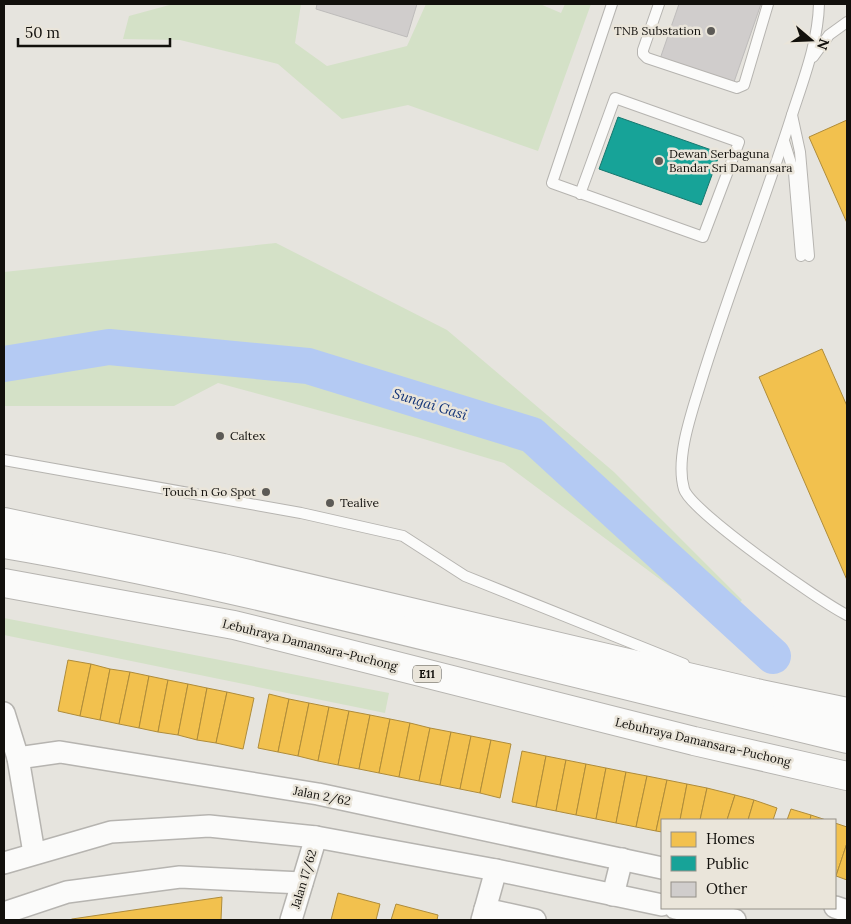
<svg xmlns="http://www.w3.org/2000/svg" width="851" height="924" font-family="Lora,serif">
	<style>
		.green { fill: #d4e1c7 }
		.homes { fill: #f2c14e; stroke: #af8c3a }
		.public { fill: #17a398; stroke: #16776e }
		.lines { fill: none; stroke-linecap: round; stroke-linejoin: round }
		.river { stroke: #b4caf3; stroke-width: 36 }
		.building { fill: #d0cdcc; stroke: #bebcbb }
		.lane-casing { stroke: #b6b4b0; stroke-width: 12 }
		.street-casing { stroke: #b6b4b0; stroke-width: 24 }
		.secondary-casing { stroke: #b6b4b0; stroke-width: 30 }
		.highway-casing { stroke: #b6b4b0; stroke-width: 30 }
		.lane { stroke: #fbfbfa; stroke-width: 10 }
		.street { stroke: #fbfbfa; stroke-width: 21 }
		.secondary { stroke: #fbfbfa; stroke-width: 28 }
		.highway { stroke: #fbfbfa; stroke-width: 28 }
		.poi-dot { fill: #5c5a56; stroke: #eae5da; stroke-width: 2 }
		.labels { text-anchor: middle; stroke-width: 5; stroke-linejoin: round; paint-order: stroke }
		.shield { fill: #eae5da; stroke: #53504a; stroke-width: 1 }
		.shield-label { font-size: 11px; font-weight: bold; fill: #12100c }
		.poi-label { font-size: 12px; fill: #12100c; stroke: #eae5da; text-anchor: start }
		.street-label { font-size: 12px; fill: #12100c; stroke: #eae5da }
		.water-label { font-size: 14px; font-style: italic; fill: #123377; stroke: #eae5da }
	</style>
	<rect width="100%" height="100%" fill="#e6e4de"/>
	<!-- green -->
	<g class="green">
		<path d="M173,4H301L295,43L327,66L407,46L426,4H540L561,13L565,4H591L538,151L408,105L342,119L278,64L180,40L123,39L129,16Z"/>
		<path d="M276,243L447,330L614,472L742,600L720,624L504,463L417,437L218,383L174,406H4V272Z"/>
		<path d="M4,618L389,693L385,713L4,635Z"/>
	</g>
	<!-- homes -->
	<g class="homes">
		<path d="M847,120V223L809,137Z"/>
		<path d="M822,349L847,406V580L759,377Z"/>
		<path d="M68,660L91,664L80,716L58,711Z"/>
		<path d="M91,664L110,669L100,720L80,716Z"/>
		<path d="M110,669L130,672L119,724L100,720Z"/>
		<path d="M130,672L149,676L139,728L119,724Z"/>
		<path d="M149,676L168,680L158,732L139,728Z"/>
		<path d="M168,680L188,684L178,735L158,732Z"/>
		<path d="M188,684L207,688L197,740L178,735Z"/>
		<path d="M207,688L227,692L216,743L197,740Z"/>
		<path d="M227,692L254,698L243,749L216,743Z"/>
		<path d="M269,694L289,699L278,752L258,748Z"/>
		<path d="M289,699L309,703L298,756L278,752Z"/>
		<path d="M309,703L329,707L318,761L298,756Z"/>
		<path d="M329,707L349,711L338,765L318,761Z"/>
		<path d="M349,711L370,715L359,769L338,765Z"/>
		<path d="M370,715L390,719L379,773L359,769Z"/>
		<path d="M390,719L410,723L399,777L379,773Z"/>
		<path d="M410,723L430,728L419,781L399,777Z"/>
		<path d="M430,728L451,732L440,785L419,781Z"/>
		<path d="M451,732L471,736L460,789L440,785Z"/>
		<path d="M471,736L491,740L480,793L460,789Z"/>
		<path d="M491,740L511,744L500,798L480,793Z"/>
		<path d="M522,751L546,756L536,807L512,802Z"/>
		<path d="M546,756L566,760L556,811L536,807Z"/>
		<path d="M566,760L586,764L576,815L556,811Z"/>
		<path d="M586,764L606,768L596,819L576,815Z"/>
		<path d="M606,768L626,772L616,823L596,819Z"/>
		<path d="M626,772L647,776L636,827L616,823Z"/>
		<path d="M647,776L667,780L656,831L636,827Z"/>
		<path d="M667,780L687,784L680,820H662V832L656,831Z"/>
		<path d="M687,784L707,788L700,820H680Z"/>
		<path d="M707,788L735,795L727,820H700Z"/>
		<path d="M735,795L754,800L748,820H727Z"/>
		<path d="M754,800L777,808L773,820H748Z"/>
		<path d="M791,809L811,815L810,820H787Z"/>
		<path d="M811,815L826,820H810Z"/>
		<path d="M835,823L847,827V843L836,876L835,875Z"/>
		<path d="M847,843V880L836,876Z"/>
		<path d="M338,893L380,904L376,920H331Z"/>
		<path d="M222,897L221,920H70L72,919Z"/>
		<path d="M396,904L438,915L437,920H391Z"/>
	</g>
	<!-- public -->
	<path class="public" d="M618,117L720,153L701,205L599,169Z"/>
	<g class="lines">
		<!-- river -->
		<path class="river" d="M4,364L109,347L308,366L532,435L773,656"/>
	</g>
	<!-- building -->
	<g class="building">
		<path d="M317,4H417L407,37L316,9Z"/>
		<path d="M679,4H761L734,82L660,59Z"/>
	</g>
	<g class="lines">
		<!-- lane casing -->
		<g class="lane-casing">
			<g id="lane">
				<path d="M659,4L643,50V54L647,58L737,88L744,85L768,4"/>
				<path d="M819,4C818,44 802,83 790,121C762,208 728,294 701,382C692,412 675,458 684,489C690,511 822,603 847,615"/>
				<path d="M813,57L829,35L847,22"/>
				<path d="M792,115L800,152L809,256"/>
				<path d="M784,141L794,173L801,256"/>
				<path d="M580,194L615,98L739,142L703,237L552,183L612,4"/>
				<path d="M4,460L301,513L403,536L465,576L684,664"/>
			</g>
		</g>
		<!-- street casing -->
		<g class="street-casing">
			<g id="street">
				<path d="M4,713L18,758"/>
				<path d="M34,853L18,758L60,752L318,794L662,868"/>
				<path d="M4,863L111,832L209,826L316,837L496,870L662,905"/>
				<path d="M613,895L622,859"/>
				<path d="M835,907L847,911"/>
				<path d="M675,908L735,920"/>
				<path d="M485,909L535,920"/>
				<path d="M4,913L67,892L180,877L302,883"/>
				<path d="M291,920L316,837"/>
				<path d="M482,920L496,870"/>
			</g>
		</g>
		<!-- secondary casing -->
		<g class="secondary-casing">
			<path id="secondary" d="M4,522L223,568L756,693L847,712"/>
		</g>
		<!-- highway casing -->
		<g class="highway-casing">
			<g id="highway">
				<path d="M4,544C157,570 307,607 458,644C588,676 717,708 847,739"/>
				<path d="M4,583L234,625L694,741L847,776"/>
			</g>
		</g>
		<!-- lane -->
		<use href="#lane" class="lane"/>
		<!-- street -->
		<use href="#street" class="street"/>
		<!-- secondary -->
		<use href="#secondary" class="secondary"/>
		<!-- highway -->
		<use href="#highway" class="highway"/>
	</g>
	<!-- markers -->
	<g class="poi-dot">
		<circle cx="711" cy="31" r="5"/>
		<circle cx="659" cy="161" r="5"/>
		<circle cx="220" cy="436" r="5"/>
		<circle cx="266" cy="492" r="5"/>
		<circle cx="330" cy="503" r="5"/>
	</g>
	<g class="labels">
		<!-- shield labels -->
		<rect class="shield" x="413" y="665.5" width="28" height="17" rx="4"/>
		<g class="shield-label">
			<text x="427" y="678">E11</text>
		</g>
		<!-- poi labels -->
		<g class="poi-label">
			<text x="701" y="35" text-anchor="end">TNB Substation</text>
			<text x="669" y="158">Dewan Serbaguna<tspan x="669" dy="14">Bandar Sri Damansara</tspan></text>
			<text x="230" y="440">Caltex</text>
			<text x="256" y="496" text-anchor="end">Touch n Go Spot</text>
			<text x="340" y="507">Tealive</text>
		</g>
		<!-- street labels -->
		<g class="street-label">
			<text transform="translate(310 645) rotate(14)" y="4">Lebuhraya Damansara–Puchong</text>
			<text transform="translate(703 742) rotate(13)" y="4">Lebuhraya Damansara–Puchong</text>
			<text transform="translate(322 796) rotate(11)" y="4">Jalan 2/62</text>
			<text transform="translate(304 879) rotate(-73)" y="4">Jalan 17/62</text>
		</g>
		<!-- water labels -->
		<g class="water-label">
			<text transform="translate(430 404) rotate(17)" y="5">Sungai Gasi</text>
		</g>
	</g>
	<!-- border -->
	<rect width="851" height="924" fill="none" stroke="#12100c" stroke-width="10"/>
	<!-- legend -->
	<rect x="661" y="819" width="175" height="90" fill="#eae5da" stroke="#949088"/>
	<rect x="671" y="832" width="25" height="15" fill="#f2c14e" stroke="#949088"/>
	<text x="706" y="844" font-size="15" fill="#12100c">Homes</text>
	<rect x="671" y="856" width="25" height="15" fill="#17a398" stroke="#949088"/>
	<text x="706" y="869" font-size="15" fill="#12100c">Public</text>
	<rect x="671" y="882" width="25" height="15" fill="#d0cdcc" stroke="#949088"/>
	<text x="706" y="894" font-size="15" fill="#12100c">Other</text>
	<!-- north arrow -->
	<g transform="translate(811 40) rotate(109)" stroke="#eae5da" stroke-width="4" paint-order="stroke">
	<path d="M0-4L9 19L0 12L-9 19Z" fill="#12100c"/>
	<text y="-8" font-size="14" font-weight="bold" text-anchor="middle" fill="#12100c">N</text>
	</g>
	<!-- scale -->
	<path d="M18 38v8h152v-8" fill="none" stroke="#12100c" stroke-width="2.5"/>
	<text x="25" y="38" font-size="15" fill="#12100c" stroke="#eae5da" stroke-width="4" paint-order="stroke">50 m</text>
</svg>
